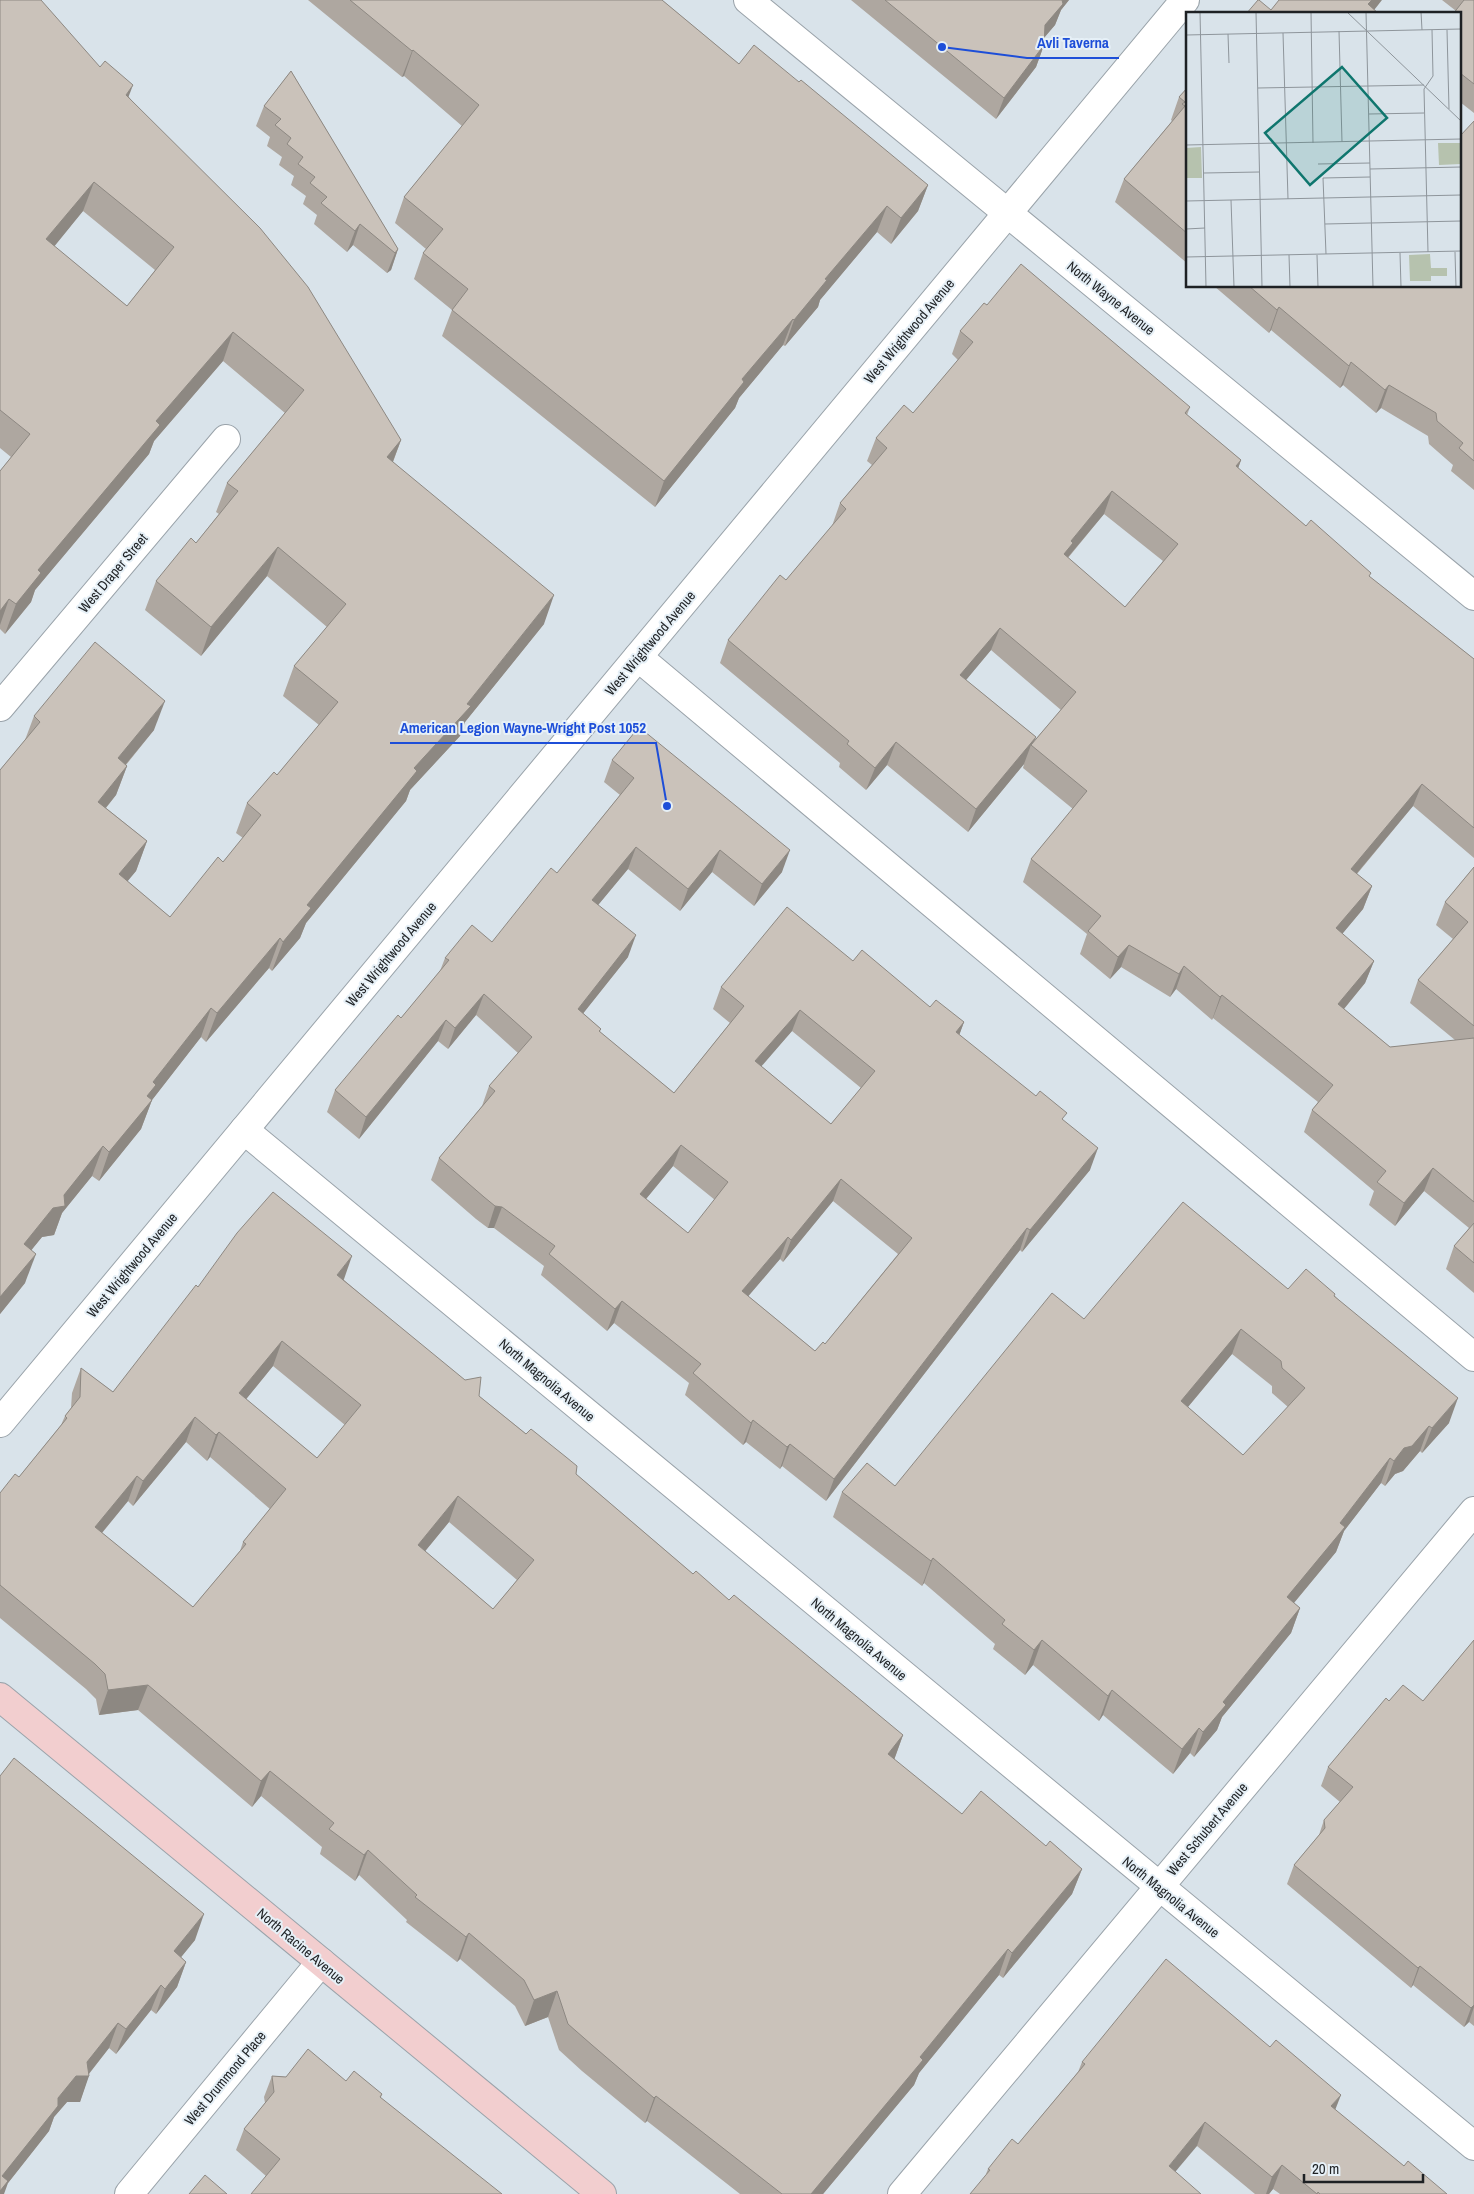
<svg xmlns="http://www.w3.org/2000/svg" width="1474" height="2194" font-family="'Archivo Narrow',sans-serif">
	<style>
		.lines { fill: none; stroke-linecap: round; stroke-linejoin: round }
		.street-casing { stroke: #9aa3aa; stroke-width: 30 }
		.secondary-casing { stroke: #9aa3aa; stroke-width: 30 }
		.street { stroke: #fff; stroke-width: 28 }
		.secondary { stroke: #f2cecf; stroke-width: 28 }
		.wall { fill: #aea7a0; fill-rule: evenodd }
		.shaded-wall { fill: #8d8882 }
		.building { fill: #cac2ba; stroke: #8d8882; fill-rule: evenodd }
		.labels { text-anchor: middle; stroke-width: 4; stroke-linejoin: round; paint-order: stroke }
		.street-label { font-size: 14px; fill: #1e2124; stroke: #e6f0f7 }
		.inset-road { fill: none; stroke: #8e959b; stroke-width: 1 }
		.view { fill: #0f766e; fill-opacity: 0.15; stroke: #0f766e; stroke-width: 2.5 }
		.inset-edge { fill: none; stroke: #1e2124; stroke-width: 2.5 }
		.leader { fill: none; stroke: #1d4ed8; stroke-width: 2 }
		.callout-dot { fill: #1d4ed8; stroke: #e6f0f7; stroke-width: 2 }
		.callout-label { font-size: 15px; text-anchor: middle; font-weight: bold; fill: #1d4ed8; stroke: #e6f0f7; stroke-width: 4; stroke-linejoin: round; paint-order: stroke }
	</style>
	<rect width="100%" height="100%" fill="#d9e3ea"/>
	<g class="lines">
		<!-- street casing -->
		<g class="street-casing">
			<g id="street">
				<path d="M748,0L1474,596"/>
				<path d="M638,657L1474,1357"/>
				<path d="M0,707L226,439"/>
				<path d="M244,1130L1474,2146"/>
				<path d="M0,1423L1185,0"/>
				<path d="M129,2194L321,1962"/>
				<path d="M902,2194L1474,1511"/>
			</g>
		</g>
		<!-- secondary casing -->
		<g class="secondary-casing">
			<path id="secondary" d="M0,1697L602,2194"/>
		</g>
		<!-- street -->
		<use href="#street" class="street"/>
		<!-- secondary -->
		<use href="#secondary" class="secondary"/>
	</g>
	<!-- wall -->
	<g class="wall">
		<path d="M0,0L100,67L129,97L401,440L393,462L544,624L465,722L460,736L410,790L406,801L306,923L300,938L272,971L269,968L206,1042L201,1037L152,1100L141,1129L99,1181L92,1176L62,1213L54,1235L42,1237L31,1250L25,1283L0,1314V770L25,740L34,716L154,730L126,765L127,766L116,795L106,808L147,841L136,871L127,881L170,917L223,862L243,838L236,833L247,803L277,775L319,725L283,696L294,666L327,627L267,576L201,656L145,610L156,581L196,543L219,514L216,512L227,483L285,413L223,361L154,441L149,454L35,590L31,602L5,634L0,629V471L11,457L0,448ZM83,211L155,270L127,306L54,246Z"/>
		<path d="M308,0H662L739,64L928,185L918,211L891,244L877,232L820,300L818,307L785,346L783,345L739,398L735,408L655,507L442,336L452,310L414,279L423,253L426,249L395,223L404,197L462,126L404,76L402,77Z"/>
		<path d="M851,0H1069L1061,10L1055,25L1044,38V45L1036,67L996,119Z"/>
		<path d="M1442,0H1474V113L1460,102V14Z"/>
		<path d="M291,71L398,249L391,270L387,273L353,245L347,252L314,224L317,215L303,204L306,196L291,185L294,176L279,165L282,157L267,146L270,137L256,126L264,106Z"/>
		<path d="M1188,87V264L1115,202L1124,179L1172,121L1171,120L1179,97Z"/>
		<path d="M1474,121V490L1451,471L1453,465L1429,444L1428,436L1381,408L1376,413L1343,385L1340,388L1271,330L1269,333L1214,286H1460Z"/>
		<path d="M987,305L1190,407L1187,415L1241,460L1238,468L1306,526L1370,577L1474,659V858L1413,806L1357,874L1372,886L1363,909L1342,934L1374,961L1365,983L1344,1009L1390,1047L1455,1040L1410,1003L1418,980L1453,939L1436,925L1445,902L1474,867V1293L1446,1269L1454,1246L1469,1228L1424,1191L1395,1226L1369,1205L1374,1191L1304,1132L1312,1110L1318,1102L1213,1018L1212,1020L1176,989L1170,997L1121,967L1110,979L1080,954L1087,934L1023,882L1031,859L1073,809L1023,768L1024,764L968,832L887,765L866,790L839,767L840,763L720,663L728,640L786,580L832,526L840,503L872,465L867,461L876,438L913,413L958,360L952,354L960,331ZM1104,514L1163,561L1125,607L1068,558ZM991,650L1061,710L1034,741L1036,737L966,680Z"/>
		<path d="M612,760L782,872L754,906L712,872L680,911L628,869L598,905L628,957L583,1013L601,1029L600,1032L674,1093L730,1023L713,1009L721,987L853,961L930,1007L964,1022L959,1035L1064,1121L1090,1170L1022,1252L1020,1250L826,1501L782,1466L780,1469L746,1442L743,1445L685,1395L689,1383L614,1323L607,1331L541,1275L544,1266L494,1228H488L476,1219L431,1180L439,1158L482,1106L489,1086L518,1053L476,1015L448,1049L438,1041L359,1139L327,1112L335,1090L401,1018L440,971L445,958L492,942L557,873L620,795L604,782ZM792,1031L861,1088L831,1124L761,1066ZM673,1166L715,1200L688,1233L646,1199ZM833,1201L898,1254L825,1344L815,1351L748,1296L780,1259L783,1262Z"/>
		<path d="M344,1280L479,1396L576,1474L693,1574L729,1600L903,1735L894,1760L962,1814L1046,1846L1082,1869L1072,1894L1003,1978L999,1975L919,2073L914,2085L823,2194H740L647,2121L645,2123L582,2071L559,2050L548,2017L525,2026L515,2006L460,1959L457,1962L406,1922L407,1920L359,1875L355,1881L320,1854L322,1847L261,1796L252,1807L138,1710L99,1715L96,1699L86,1689L0,1618V1493L19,1477L61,1425L65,1416L71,1408L72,1393L81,1368L113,1392L198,1287ZM273,1366L345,1425L317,1458L246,1399ZM186,1442L207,1461L210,1457L270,1509L243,1542L240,1551L193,1607L102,1533L128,1501L133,1506ZM449,1522L517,1580L493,1609L425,1551Z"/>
		<path d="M1288,1289L1335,1296L1449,1423L1422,1453L1420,1451L1403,1471L1395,1474L1385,1486L1381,1483L1344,1531L1336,1552L1294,1603L1300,1608L1291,1633L1222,1717L1217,1730L1194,1757L1190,1753L1173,1774L1103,1715L1099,1721L1033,1665L1025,1675L993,1649L995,1644L924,1583L922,1586L833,1517L842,1492L895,1486L1084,1319ZM1232,1354L1272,1386V1393L1288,1407L1243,1455L1188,1407Z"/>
		<path d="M1474,1640V2026L1469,2022L1464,2027L1413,1985L1411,1988L1287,1884L1294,1865L1319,1835L1324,1820L1340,1802L1321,1786L1328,1767L1389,1701H1423Z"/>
		<path d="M0,1776L195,1940L181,1957L186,1962L177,1987L156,2014L151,2010L116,2054L109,2048L89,2074L80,2102H67L54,2117L49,2131L8,2183Z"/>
		<path d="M1082,2062L1335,2110L1404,2166L1447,2194H1280L1273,2189L1269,2194H1255L1197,2146L986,2174L988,2169L1018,2144L1078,2072Z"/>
		<path d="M272,2076L346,2081L382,2094L381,2097L266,2176L236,2150L244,2129L265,2103L264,2097Z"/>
	</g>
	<!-- shaded-wall -->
	<g class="shaded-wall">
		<path d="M1061,0H1069L1061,10L1055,25L1037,46L1045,25Z"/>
		<path d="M1372,0H1382L1371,14L1368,4Z"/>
		<path d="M1044,45L1036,67L996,119L1004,98Z"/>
		<path d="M413,50L404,76L402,77L412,51Z"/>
		<path d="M133,85L122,114L126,95Z"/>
		<path d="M94,182L83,211L36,269L46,239Z"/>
		<path d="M928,185L918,211L891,244L901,218Z"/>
		<path d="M887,206L877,232L820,300L818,307L785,346L794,320L825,279Z"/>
		<path d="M360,224L353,245L347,252L355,231Z"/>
		<path d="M398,249L391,270L387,273L395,253Z"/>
		<path d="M1279,307L1271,330L1269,333L1277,310Z"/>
		<path d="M793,319L783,345L739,398L735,408L655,507L664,481L742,379Z"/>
		<path d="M233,332L223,361L154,441L149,454L35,590L31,602L5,634L16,604L38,570L156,421Z"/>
		<path d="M1351,362L1343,385L1340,388L1349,366Z"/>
		<path d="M1389,385L1381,408L1376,413L1385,390Z"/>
		<path d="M401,440L390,469L387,457Z"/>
		<path d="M1241,460L1233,483L1236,466Z"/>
		<path d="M1112,491L1104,514L1068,557L1065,566L1064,554L1071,541Z"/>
		<path d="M278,547L267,576L201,656L211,627Z"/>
		<path d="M554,595L544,624L465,722L460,736L410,790L406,801L306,923L300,938L272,971L283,942L307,905L414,768L467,704Z"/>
		<path d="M9,599L0,625V611Z"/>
		<path d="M1000,628L991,650L951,698L960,675Z"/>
		<path d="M165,701L154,730L107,787L118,758Z"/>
		<path d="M1036,737L1032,746L1031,745L1024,764L968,832L976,809Z"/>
		<path d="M896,742L887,765L866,790L875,768Z"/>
		<path d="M127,766L116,795L87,831L98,802Z"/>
		<path d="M1422,784L1413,806L1342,891L1351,869Z"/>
		<path d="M147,841L136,871L109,904L119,874Z"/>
		<path d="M636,847L628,869L584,922L592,900Z"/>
		<path d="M720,850L712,872L680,911L688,889Z"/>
		<path d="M790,850L782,872L754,906L762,884Z"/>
		<path d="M1372,886L1363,909L1328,951L1336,928Z"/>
		<path d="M636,935L628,957L570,1030L578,1009Z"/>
		<path d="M280,938L269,968L206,1042L217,1013Z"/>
		<path d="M1129,945L1121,967L1110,979L1118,957Z"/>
		<path d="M1374,961L1365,983L1329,1027L1338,1004Z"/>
		<path d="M1184,966L1176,989L1170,997L1179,974Z"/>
		<path d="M484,994L476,1015L448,1049L455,1028Z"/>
		<path d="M1222,995L1213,1018L1212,1020L1220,997Z"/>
		<path d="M211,1008L201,1037L152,1100L141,1129L99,1181L109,1152L147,1096L153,1082Z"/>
		<path d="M800,1010L792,1031L747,1083L755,1061Z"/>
		<path d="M446,1020L438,1041L359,1139L366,1117Z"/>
		<path d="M964,1022L956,1044V1032Z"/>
		<path d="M681,1145L673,1166L632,1216L640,1194Z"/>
		<path d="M103,1146L92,1176L62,1213L54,1235L42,1237L13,1273L24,1244Z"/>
		<path d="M1098,1148L1090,1170L1022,1252L1030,1230Z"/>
		<path d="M1433,1168L1424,1191L1395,1226L1404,1203Z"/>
		<path d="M841,1179L833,1201L783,1262L791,1240Z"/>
		<path d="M495,1206L502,1207L494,1228H488Z"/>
		<path d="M1027,1228L1020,1250L826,1501L834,1479Z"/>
		<path d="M788,1237L780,1259L734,1313L742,1291Z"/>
		<path d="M36,1254L25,1283L0,1314V1297Z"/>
		<path d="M352,1256L343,1282L337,1275Z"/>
		<path d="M622,1301L614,1323L607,1331L615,1309Z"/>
		<path d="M1241,1329L1232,1354L1172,1426L1181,1401Z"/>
		<path d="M282,1341L273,1366L230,1419L239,1393Z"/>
		<path d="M1458,1398L1449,1423L1422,1453L1432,1428Z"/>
		<path d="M195,1417L186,1442L133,1506L143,1481Z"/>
		<path d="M753,1420L746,1442L743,1445L751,1423Z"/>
		<path d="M1429,1426L1420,1451L1403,1471L1395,1474L1385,1486L1394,1461L1404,1448Z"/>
		<path d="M219,1432L210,1457L207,1461L216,1435Z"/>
		<path d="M790,1444L782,1466L780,1469L787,1447Z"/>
		<path d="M1390,1458L1381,1483L1344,1531L1336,1552L1278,1622L1287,1597L1340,1523Z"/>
		<path d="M137,1476L128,1501L86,1552L95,1527Z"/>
		<path d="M458,1496L449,1522L409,1571L418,1545Z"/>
		<path d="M933,1558L924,1583L922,1586L931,1561Z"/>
		<path d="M1300,1608L1291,1633L1222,1717L1217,1730L1194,1757L1203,1732L1223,1702Z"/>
		<path d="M1042,1640L1033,1665L1025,1675L1034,1650Z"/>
		<path d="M148,1685L138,1710L99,1715L108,1690Z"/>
		<path d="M1112,1690L1103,1715L1099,1721L1108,1696Z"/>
		<path d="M1199,1728L1190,1753L1173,1774L1182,1749Z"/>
		<path d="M903,1735L894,1760L888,1754Z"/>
		<path d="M270,1771L261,1796L252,1807L261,1781Z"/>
		<path d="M368,1850L359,1875L355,1881L364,1855Z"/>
		<path d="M1082,1869L1072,1894L1003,1978L1012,1953Z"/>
		<path d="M204,1914L195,1940L165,1977L174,1951Z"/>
		<path d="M469,1933L460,1959L457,1962L466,1937Z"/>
		<path d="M1008,1949L999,1975L919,2073L914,2085L823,2194H811L920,2057Z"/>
		<path d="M186,1962L177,1987L156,2014L165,1989Z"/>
		<path d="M1420,1966L1413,1985L1411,1988L1418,1968Z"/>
		<path d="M161,1985L151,2010L116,2054L126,2029Z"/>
		<path d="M557,1991L548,2017L525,2026L534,2000Z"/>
		<path d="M1474,2005V2007L1469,2022L1464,2027L1471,2008Z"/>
		<path d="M118,2023L109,2048L87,2076H89L80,2102H67L54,2117L49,2131L8,2183L4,2194H0V2182L2,2176L58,2098Z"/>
		<path d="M1341,2095L1332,2118L1331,2106Z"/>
		<path d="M656,2096L647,2121L645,2123L654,2098Z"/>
		<path d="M1205,2122L1197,2146L1160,2190L1169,2166Z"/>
		<path d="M1282,2165L1273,2189L1269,2194H1266L1272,2177Z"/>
	</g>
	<!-- building -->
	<g class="building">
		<path d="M0,0H41L100,67L105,61L133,85L126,95L260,228L308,287L401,440L387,457L554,595L467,704L471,706L414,768L417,771L307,905L311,908L283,942L280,938L217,1013L211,1008L153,1082L156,1085L147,1096L152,1100L109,1152L103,1146L64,1195L65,1206L53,1208L24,1244L36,1254L0,1297V770L40,722L34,716L95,642L165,701L118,758L127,766L98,802L147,841L119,874L170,917L218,857L223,862L261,815L247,803L274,772L277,775L338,702L294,666L346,604L278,547L211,627L156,581L191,538L196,543L238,491L227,483L304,390L233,332L156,421L160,425L38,570L41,573L16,604L9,599L0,611V471L30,434L0,410ZM94,182L174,247L127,306L46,239Z"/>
		<path d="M350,0H662L739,64L754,45L799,82L801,80L928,185L901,218L887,206L825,279L827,280L794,320L793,319L742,379L744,382L664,481L452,310L468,289L423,253L443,229L404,197L479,105L413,50L412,51Z"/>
		<path d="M885,0H1062L1063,4L1045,25L1044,45L1004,98Z"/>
		<path d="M1258,0H1259L1271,10L1279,0H1372L1368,4L1379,14H1246Z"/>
		<path d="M1464,0H1474V84L1460,73V14H1453Z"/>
		<path d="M291,71L398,249L395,253L360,224L355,231L321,203L327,197L310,183L315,177L298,164L303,157L287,144L291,138L275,125L281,119L264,106Z"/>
		<path d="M1188,87V234L1124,179L1185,106L1182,104L1185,102L1179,97Z"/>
		<path d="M1474,121V461L1459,448L1463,443L1437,421L1436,413L1389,385L1385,390L1351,362L1349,366L1279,307L1277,310L1249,286H1460V136Z"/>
		<path d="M1021,264L1190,407L1185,413L1241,460L1236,466L1306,526L1311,520L1371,573L1369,576L1474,659V828L1422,784L1351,869L1372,886L1336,928L1374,961L1338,1004L1390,1047L1474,1038V1202L1433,1168L1404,1203L1377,1182L1386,1171L1312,1110L1333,1085L1222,995L1220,997L1184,966L1179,974L1129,945L1118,957L1088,931L1101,916L1031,859L1087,791L1031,745L1076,692L1000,628L960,675L1036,737L976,809L896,742L875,768L847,744L849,741L728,640L780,575L786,580L846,509L840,503L887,448L876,438L904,405L913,413L973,342L960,331L984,303L987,305ZM1112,491L1178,544L1125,607L1064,554L1073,543L1071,541Z"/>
		<path d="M639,727L790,850L762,884L720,850L688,889L636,847L592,900L636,935L578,1009L601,1029L599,1031L674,1093L744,1006L721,987L787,907L853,961L862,950L930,1007L936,1000L964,1022L956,1032L1036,1096L1040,1091L1067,1113L1062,1119L1098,1148L1030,1230L1027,1228L834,1479L790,1444L787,1447L753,1420L751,1423L693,1373L701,1364L622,1301L615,1309L549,1254L555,1246L502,1207L495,1206L484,1197L439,1158L495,1091L489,1086L532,1037L484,994L455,1028L446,1020L366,1117L335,1090L398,1015L401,1018L449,960L445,958L472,925L492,942L551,868L557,873L634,778L612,760ZM800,1010L875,1071L831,1124L755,1061ZM681,1145L728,1182L688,1233L640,1194ZM841,1179L912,1238L825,1344L823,1342L815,1351L742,1291L788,1237L791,1240Z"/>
		<path d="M1474,867V1026L1418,980L1468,922L1445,902Z"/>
		<path d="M273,1192L352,1256L337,1275L465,1380L481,1377L479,1396L526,1434L531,1429L566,1457L577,1466L576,1474L693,1574L696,1571L729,1600L734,1595L903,1735L888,1754L962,1814L981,1791L1046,1846L1050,1841L1082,1869L1012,1953L1008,1949L920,2057L923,2060L811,2194H782L656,2096L654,2098L592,2045L568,2024L557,1991L534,2000L524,1980L469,1933L466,1937L415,1897L417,1895L368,1850L364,1855L329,1829L334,1823L270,1771L261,1781L148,1685L108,1690L105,1674L95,1664L0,1585V1493L15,1474L19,1477L67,1418L65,1416L80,1397L81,1368L113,1392L196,1285L198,1287L237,1233ZM282,1341L361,1405L317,1458L239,1393ZM195,1417L216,1435L219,1432L286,1489L243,1542L246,1544L193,1607L95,1527L137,1476L143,1481ZM458,1496L534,1560L493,1609L418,1545Z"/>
		<path d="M1183,1202L1288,1289L1306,1269L1335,1294L1334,1296L1458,1398L1432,1428L1429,1426L1412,1446L1404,1448L1394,1461L1390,1458L1340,1523L1345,1527L1287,1597L1300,1608L1223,1702L1226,1705L1203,1732L1199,1728L1182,1749L1112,1690L1108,1696L1042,1640L1034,1650L1002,1624L1005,1620L933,1558L931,1561L842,1492L867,1463L895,1486L1052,1293L1084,1319ZM1241,1329L1281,1361L1282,1368L1305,1388L1243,1455L1181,1401Z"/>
		<path d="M1474,1223V1263L1454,1246Z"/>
		<path d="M1474,1640V2005L1471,2008L1420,1966L1418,1968L1294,1865L1325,1828L1324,1820L1353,1787L1328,1767L1386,1698L1389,1701L1403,1685L1423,1701Z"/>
		<path d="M14,1758L204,1914L174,1951L186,1962L165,1989L161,1985L126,2029L118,2023L87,2062L89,2076H76L58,2098V2106L2,2176L8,2181L0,2191V1776Z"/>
		<path d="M1166,1959L1270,2047L1276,2040L1341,2095L1331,2106L1404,2166L1408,2161L1447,2194H1320L1318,2192L1317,2194L1282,2165L1272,2177L1205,2122L1169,2166L1201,2194H970L990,2170L988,2169L1012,2139L1018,2144L1085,2064L1082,2062Z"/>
		<path d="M308,2049L346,2081L354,2071L382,2094L380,2097L502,2194H251L280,2159L244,2129L274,2092L272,2076L286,2077Z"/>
		<path d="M205,2175L227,2194H189Z"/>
	</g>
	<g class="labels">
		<!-- street labels -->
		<g class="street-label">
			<text transform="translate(1111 298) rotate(39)" y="5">North Wayne Avenue</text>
			<text transform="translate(909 331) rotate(-50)" y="5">West Wrightwood Avenue</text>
			<text transform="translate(113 573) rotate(-50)" y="5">West Draper Street</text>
			<text transform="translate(650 643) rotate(-50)" y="5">West Wrightwood Avenue</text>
			<text transform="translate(391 954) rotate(-50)" y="5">West Wrightwood Avenue</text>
			<text transform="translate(132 1265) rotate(-50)" y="5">West Wrightwood Avenue</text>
			<text transform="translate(547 1380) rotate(40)" y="5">North Magnolia Avenue</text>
			<text transform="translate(859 1639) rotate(40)" y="5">North Magnolia Avenue</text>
			<text transform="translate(1207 1829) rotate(-50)" y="5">West Schubert Avenue</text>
			<text transform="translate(1171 1897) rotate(39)" y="5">North Magnolia Avenue</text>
			<text transform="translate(301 1946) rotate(40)" y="5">North Racine Avenue</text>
			<text transform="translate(225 2078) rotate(-50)" y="5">West Drummond Place</text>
		</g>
	</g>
	<!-- overview -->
	<g transform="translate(1186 12)">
		<rect width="275" height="275" fill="#d9e3ea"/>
		<path d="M252,131H275V152L253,153ZM15,135L16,166H0V136ZM244,242L245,256H261V264H245V269H224L223,243Z" fill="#b6c2ae"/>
		<path class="inset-road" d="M14,0L20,275M70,0L76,275M125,0L127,131M161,0L275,109M180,0L187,275M235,0L236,18M261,18L263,97M153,19L156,130M97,21L102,187M42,22L43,51M0,23L275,17M72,76L238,73M183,102L238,101M0,133L275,127M132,152L184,151M184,157L275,155M18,161L73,160M45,188L48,275M0,189L275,183M139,212L275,209M0,217L19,216M242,240L238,77L247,64L246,18M269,240L270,275M214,241L215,275M140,242L137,166L184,165M103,243L104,275M131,243L132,275M0,245L275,239"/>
		<path class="view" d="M156,55L201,106L124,173L79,121Z"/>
		<rect width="275" height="275" class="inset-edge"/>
	</g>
	<!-- callouts -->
	<path class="leader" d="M942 47L1027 58H1119M667 806L656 743H390"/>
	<g class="callout-dot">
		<circle cx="942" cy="47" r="5"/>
		<circle cx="667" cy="806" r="5"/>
	</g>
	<g class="callout-label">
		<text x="1073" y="48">Avli Taverna</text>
		<text x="523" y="733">American Legion Wayne-Wright Post 1052</text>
	</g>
	<!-- scale -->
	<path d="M1304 2174v8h119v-8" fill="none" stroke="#1e2124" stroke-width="2.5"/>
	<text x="1312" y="2174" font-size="15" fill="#1e2124" stroke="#e6f0f7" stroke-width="4" paint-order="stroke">20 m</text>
</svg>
